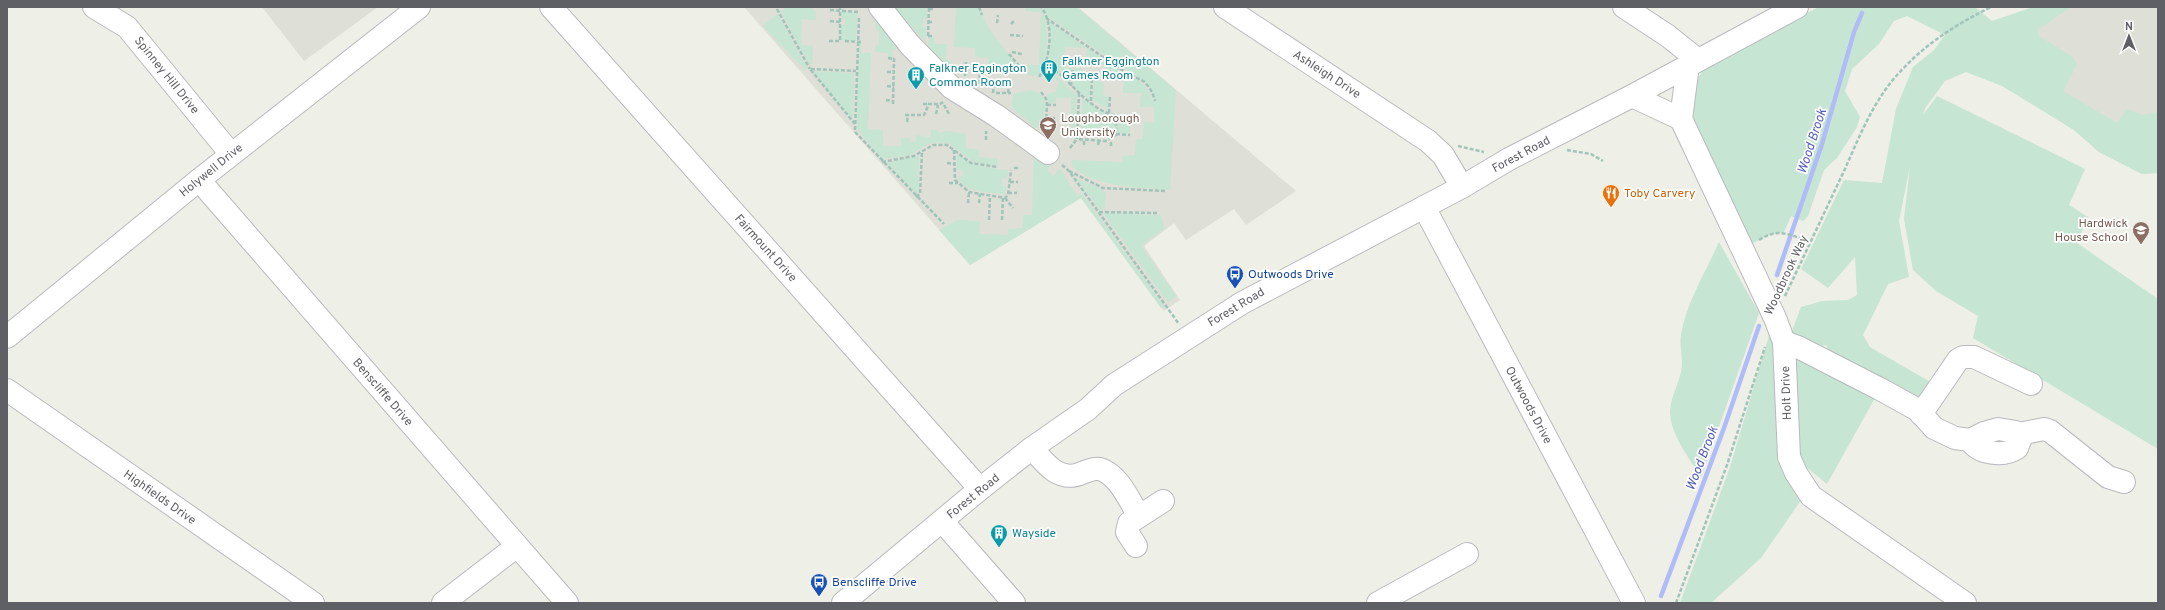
<svg xmlns="http://www.w3.org/2000/svg" width="2165" height="610" font-family="Overpass,sans-serif">
	<style>
		.education { fill: #dedfd6 }
		.green { fill: #c6e5d2 }
		.lines { fill: none; stroke-linecap: round; stroke-linejoin: round }
		.stream { stroke: #afbcf8; stroke-width: 4.5 }
		.minor-casing { stroke: #bab9bf; stroke-width: 24 }
		.path { stroke: #a0c4b9; stroke-width: 2.5; stroke-dasharray: 4 2; stroke-linecap: butt }
		.minor { stroke: #fff; stroke-width: 22 }
		.labels { text-anchor: middle; stroke-width: 3.5; stroke-linejoin: round; paint-order: stroke }
		.culture-label { font-size: 12px; fill: #0d838f; stroke: #fff; text-anchor: start }
		.street-label { font-size: 12px; fill: #5f5f66; stroke: #fff }
		.education-label { font-size: 12px; fill: #785e54; stroke: #fff; text-anchor: start }
		.food-label { font-size: 12px; fill: #c56008; stroke: #fff; text-anchor: start }
		.transit-label { font-size: 12px; fill: #164399; stroke: #fff; text-anchor: start }
		.water-label { font-size: 13px; font-style: italic; fill: #525dbb; stroke: #fff }
	</style>
	<rect width="100%" height="100%" fill="#eeefe7"/>
	<!-- education -->
	<g class="education">
		<path d="M262,7H378L304,61Z"/>
		<path d="M744,7H1078L1296,191L1246,225L1234,209L1186,240L1174,223L1144,246L1180,300L1164,311L1081,198L970,265Z"/>
		<path d="M2052,7H2158V173L2142,174L2099,152L2074,130L2037,107L2019,24Z"/>
	</g>
	<!-- green -->
	<g class="green">
		<path d="M786,7H813V11H816V20L802,19L801,45L813,46L812,64H809L781,12Z"/>
		<path d="M894,7H923L927,10V19H923L922,27L926,28L925,41Z"/>
		<path d="M956,7H978L989,29L1018,67L988,65V58L975,57V48L954,47Z"/>
		<path d="M1025,7H1040C1051,22 1048,62 1037,76L1028,75L1022,67L1024,65H1039L1041,12L1025,11Z"/>
		<path d="M1043,7H1076L1176,90L1170,190C1139,187 1095,188 1072,166V160L1122,162V156L1135,155L1136,139H1143L1144,122L1154,123V107H1140L1141,93H1123L1124,79L1105,78V64H1086L1087,48L1065,47L1064,68H1072L1070,84L1062,75L1046,65L1051,35L1047,20L1101,58L1145,85L1154,103H1156L1149,85L1048,17Z"/>
		<path d="M1819,7H1975L1992,21L2033,7H2071L2037,30L2039,36L2073,57L2077,65L2063,91L2117,123L2127,109L2142,115L2158,112V173L2142,174L2099,152L2074,130L2002,86L1966,72L1945,81L1926,107L1923,115L1937,96L2085,169L2069,205L2088,217L2077,243L2158,299V449L1973,338L1978,316L1936,291L1913,270L1904,219L1910,166L1899,221L1909,277L1888,284L1863,335L1870,347L1937,386L1918,410L1880,389L1827,484L1799,461L1788,341L1830,353L1826,345L1814,347L1791,334L1801,307L1822,301L1848,300L1857,295L1855,257L1828,288L1801,269L1844,180L1882,183L1896,109L1913,67L1934,50L1945,35L1907,16L1894,21L1879,44L1852,69L1845,91L1860,117L1857,127L1837,158L1824,170L1808,216L1803,221L1791,216L1784,232L1766,236L1750,245L1691,114C1691,91 1694,82 1708,64Z"/>
		<path d="M842,12L857,13L856,41L840,40L841,25H845V19H842Z"/>
		<path d="M778,14L807,68L806,71L763,26Z"/>
		<path d="M876,21L898,48L892,51L893,58L888,57V53L875,52L876,45H879V31L876,30Z"/>
		<path d="M929,37H934V44H947L946,60L951,61L950,69L928,46Z"/>
		<path d="M859,43H861V53H871L868,129L883,130V146H901V138H910V141L916,142V135L931,138V130H938V133L947,131L966,134V148L979,150V157L998,159L997,165H989L972,161L950,144L938,142L928,144L911,155L882,159L857,129Z"/>
		<path d="M1075,68L1083,69V75L1091,76L1090,100L1073,86Z"/>
		<path d="M1046,69L1052,72L1076,94L1075,136L1071,140V98H1056V103L1049,104L1047,95L1056,91L1059,82L1052,75H1043Z"/>
		<path d="M812,71L854,73L853,121Z"/>
		<path d="M1094,76H1099V82H1104L1103,95L1108,96V110L1093,100Z"/>
		<path d="M1030,90L1039,93L1045,99L1044,121L1041,127L1036,128L1013,109L1012,102L1014,94Z"/>
		<path d="M1083,98L1100,111L1114,117V134L1106,138H1101V134H1092V138L1083,136L1081,127Z"/>
		<path d="M1117,118H1139V124L1130,123V133H1117Z"/>
		<path d="M1040,153L1053,163L1047,170L1053,176L1060,169L1077,195L1082,194L1164,306L1161,308L1081,198L970,265L939,230L957,220L980,221V234L1008,235V229L1023,228V215H1032L1034,156Z"/>
		<path d="M957,154C973,167 988,168 1008,170L1007,178L1002,179V186L1006,187L1005,194C990,192 964,194 958,177L963,176L962,169L956,170Z"/>
		<path d="M919,156L918,191L917,195L887,163Z"/>
		<path d="M1076,178L1101,189L1106,193L1105,208L1100,210Z"/>
		<path d="M1103,213L1161,215L1164,229L1141,246L1176,296L1168,302Z"/>
		<path d="M1719,242L1759,313L1701,478C1690,458 1671,436 1670,413C1670,398 1678,386 1681,372C1684,359 1679,347 1681,335C1686,303 1706,272 1719,242Z"/>
		<path d="M1771,329L1804,496L1761,558L1711,603H1680L1730,467Z"/>
	</g>
	<g class="lines">
		<!-- stream -->
		<g class="stream">
			<path d="M1777,275L1822,144L1854,32L1862,13"/>
			<path d="M1661,596L1724,428L1759,326"/>
		</g>
		<!-- minor casing -->
		<g class="minor-casing">
			<g id="minor">
				<path d="M94,7L127,27L231,154"/>
				<path d="M551,7L980,489"/>
				<path d="M880,7L910,45L952,88L997,116L1048,153"/>
				<path d="M1225,7L1428,141L1443,155L1462,187"/>
				<path d="M1624,7L1668,36L1698,60"/>
				<path d="M1632,96L1681,119L1688,65"/>
				<path d="M1681,119L1775,318L1784,342L1789,457L1796,473L1811,496L1965,603"/>
				<path d="M199,180L567,603"/>
				<path d="M1424,207L1634,603"/>
				<path d="M7,337L199,180L419,7"/>
				<path d="M1784,342L1798,347L1880,389L1918,410L1934,428L1955,438L1970,440L1984,433L1998,429L2016,432L2021,438L2017,448C2004,457 1978,454 1970,440"/>
				<path d="M7,390L313,603"/>
				<path d="M1921,414L1958,360L1963,357H1974L2031,384"/>
				<path d="M2019,434L2044,429L2050,431L2108,477L2124,482"/>
				<path d="M1032,448C1045,464 1060,483 1082,473C1088,471 1093,468 1100,469C1119,475 1129,500 1139,516"/>
				<path d="M942,521L1014,603"/>
				<path d="M1136,546L1127,532L1129,523L1163,501"/>
				<path d="M443,603L517,546"/>
				<path d="M843,603L980,489L1032,448L1088,409L1114,385L1242,303L1462,187L1509,159L1632,96L1797,7"/>
				<path d="M1378,603L1467,554"/>
			</g>
		</g>
		<!-- path -->
		<g class="path">
			<path d="M979,7L982,15"/>
			<path d="M777,9L810,69"/>
			<path d="M929,9H935"/>
			<path d="M830,10L858,12"/>
			<path d="M859,18L855,132L944,224"/>
			<path d="M1046,18L1125,72L1145,82L1152,92L1155,101"/>
			<path d="M830,21L840,22"/>
			<path d="M928,22H934"/>
			<path d="M997,23L998,15"/>
			<path d="M1011,24L1015,20"/>
			<path d="M1010,35L1023,36"/>
			<path d="M928,36L929,7"/>
			<path d="M928,36H934"/>
			<path d="M840,40V7"/>
			<path d="M829,41H839"/>
			<path d="M845,41L861,42"/>
			<path d="M1012,52L1022,54"/>
			<path d="M1009,54L1020,67"/>
			<path d="M888,58L894,59"/>
			<path d="M1044,65C1050,69 1058,72 1063,77C1079,92 1097,115 1121,116"/>
			<path d="M887,72H894"/>
			<path d="M965,76L966,62"/>
			<path d="M1039,77C1050,60 1055,24 1041,7"/>
			<path d="M979,84L980,74"/>
			<path d="M887,86L894,87"/>
			<path d="M1071,86L1073,68"/>
			<path d="M1041,92L1047,100L1046,129"/>
			<path d="M993,93L994,83"/>
			<path d="M996,93H1011"/>
			<path d="M1008,93L1009,84"/>
			<path d="M1079,93L1077,139L1106,141L1116,135V116"/>
			<path d="M886,100L893,101"/>
			<path d="M1091,101L1092,76"/>
			<path d="M893,104L894,59L896,57"/>
			<path d="M923,104H929"/>
			<path d="M944,105L949,114"/>
			<path d="M1047,105H1056"/>
			<path d="M1109,113L1110,96"/>
			<path d="M936,114L938,105"/>
			<path d="M905,115H924L929,104H940L943,102"/>
			<path d="M1047,118H1055"/>
			<path d="M907,122L908,115"/>
			<path d="M855,124L810,69L856,71"/>
			<path d="M1116,134L1130,135"/>
			<path d="M986,140V131"/>
			<path d="M1084,145V139"/>
			<path d="M1098,145L1099,141"/>
			<path d="M1111,146V138"/>
			<path d="M1458,146L1484,152"/>
			<path d="M1070,148L1077,139"/>
			<path d="M954,150L955,180L969,192L1005,198L1008,195L1011,170"/>
			<path d="M1567,150L1591,154L1603,161"/>
			<path d="M882,162L914,156L933,145H947L971,163L997,167"/>
			<path d="M947,163L955,164"/>
			<path d="M1062,165L1069,171L1179,324"/>
			<path d="M1014,168H1018"/>
			<path d="M1069,171L1103,188L1165,191"/>
			<path d="M1010,182H1018"/>
			<path d="M949,183H958"/>
			<path d="M1008,193H1017"/>
			<path d="M916,197L920,194L922,152"/>
			<path d="M1005,198L1013,208"/>
			<path d="M968,203L969,192"/>
			<path d="M979,203L980,194"/>
			<path d="M1099,212L1158,213"/>
			<path d="M989,220L990,196"/>
			<path d="M1002,220L1003,198"/>
			<path d="M1759,240C1779,227 1790,235 1810,242"/>
			<path d="M1785,296C1805,254 1825,211 1845,169C1859,137 1874,100 1898,74C1925,44 1955,25 1991,7"/>
			<path d="M1676,603L1727,465L1765,347"/>
		</g>
		<!-- minor -->
		<use href="#minor" class="minor"/>
	</g>
	<!-- icons -->
	<defs>
		<g id="building-pin" transform="scale(0.9)"><path d="M0 17L-7.5 6A9.5 9.5 0 1 1 7.5 6Z" fill="#0f9aa8" stroke="#fff"/><path d="M-4-6H4V6H1V3H-1V6H-4ZM-2.5-4.3h1.7v1.8h-1.7ZM.8-4.3h1.7v1.8H.8ZM-2.5-1h1.7V.8h-1.7ZM.8-1h1.7V.8H.8Z" fill="#fff"/></g>
		<g id="university-pin" transform="scale(0.9)"><path d="M0 17L-7.5 6A9.5 9.5 0 1 1 7.5 6Z" fill="#8d6e63" stroke="#fff"/><path d="M0-5L7-2L0 1L-7-2ZM-4 1L0 2.5L4 1V4Q0 6-4 4Z" fill="#fff"/></g>
		<g id="restaurant-pin" transform="scale(0.9)"><path d="M0 17L-7.5 6A9.5 9.5 0 1 1 7.5 6Z" fill="#e8710a" stroke="#fff"/><path d="M-5-6h1v4h1v-4h1v4h1v-4h1v5L-1.5 .5V6h-2V.5L-5-1ZM5-6V6H3V1.5H1.5Q1.5-4 5-6Z" fill="#fff"/></g>
		<g id="school-pin" transform="scale(0.9)"><path d="M0 17L-7.5 6A9.5 9.5 0 1 1 7.5 6Z" fill="#8d6e63" stroke="#fff"/><path d="M0-5L7-2L0 1L-7-2ZM-4 1L0 2.5L4 1V4Q0 6-4 4Z" fill="#fff"/></g>
		<g id="bus-pin" transform="scale(0.9)"><path d="M0 17L-7.5 6A9.5 9.5 0 1 1 7.5 6Z" fill="#1a4fb4" stroke="#fff"/><path d="M-5-6H5V4H4V6H2V4H-2V6H-4V4H-5ZM-3.5-4V0h7V-4ZM-3.5 1.2v1.5H-2V1.2ZM2 1.2v1.5H3.5V1.2Z" fill="#fff"/></g>
	</defs>
	<g fill-rule="evenodd">
		<use href="#building-pin" x="1049" y="68"/>
		<use href="#building-pin" x="916" y="75"/>
		<use href="#university-pin" x="1048" y="125"/>
		<use href="#restaurant-pin" x="1611" y="193"/>
		<use href="#school-pin" x="2141" y="230"/>
		<use href="#bus-pin" x="1235" y="274"/>
		<use href="#building-pin" x="999" y="533"/>
		<use href="#bus-pin" x="819" y="582"/>
	</g>
	<g class="labels">
		<!-- culture labels -->
		<g class="culture-label">
			<text x="1062" y="65">Falkner Eggington<tspan x="1062" dy="14">Games Room</tspan></text>
			<text x="929" y="72">Falkner Eggington<tspan x="929" dy="14">Common Room</tspan></text>
			<text x="1012" y="537">Wayside</text>
		</g>
		<!-- street labels -->
		<g class="street-label">
			<text transform="translate(1327 74) rotate(33)" y="4">Ashleigh Drive</text>
			<text transform="translate(167 75) rotate(51)" y="4">Spinney Hill Drive</text>
			<text transform="translate(1521 154) rotate(-28)" y="4">Forest Road</text>
			<text transform="translate(211 170) rotate(-39)" y="4">Holywell Drive</text>
			<text transform="translate(766 248) rotate(48)" y="4">Fairmount Drive</text>
			<text transform="translate(1786 275) rotate(-65)" y="4">Woodbrook Way</text>
			<text transform="translate(1236 307) rotate(-31)" y="4">Forest Road</text>
			<text transform="translate(383 392) rotate(49)" y="4">Benscliffe Drive</text>
			<text transform="translate(1786 393) rotate(-92)" y="4">Holt Drive</text>
			<text transform="translate(1529 405) rotate(62)" y="4">Outwoods Drive</text>
			<text transform="translate(973 496) rotate(-39)" y="4">Forest Road</text>
			<text transform="translate(160 497) rotate(35)" y="4">Highfields Drive</text>
		</g>
		<!-- education labels -->
		<g class="education-label">
			<text x="1061" y="122">Loughborough<tspan x="1061" dy="14">University</tspan></text>
			<text x="2128" y="227" text-anchor="end">Hardwick<tspan x="2128" dy="14">House School</tspan></text>
		</g>
		<!-- food labels -->
		<g class="food-label">
			<text x="1624" y="197">Toby Carvery</text>
		</g>
		<!-- transit labels -->
		<g class="transit-label">
			<text x="1248" y="278">Outwoods Drive</text>
			<text x="832" y="586">Benscliffe Drive</text>
		</g>
		<!-- water labels -->
		<g class="water-label">
			<text transform="translate(1811 141) rotate(-72)" y="5">Wood Brook</text>
			<text transform="translate(1701 458) rotate(-69)" y="5">Wood Brook</text>
		</g>
	</g>
	<!-- border -->
	<rect width="2165" height="610" fill="none" stroke="#5f5f66" stroke-width="16"/>
	<!-- north arrow -->
	<g transform="translate(2129 36)" stroke="#ffffff" stroke-width="3" paint-order="stroke">
	<path d="M0-3L7 15L0 10L-7 15Z" fill="#5f5f66"/>
	<text y="-6" font-size="11" font-weight="bold" text-anchor="middle" fill="#5f5f66">N</text>
	</g>
</svg>
